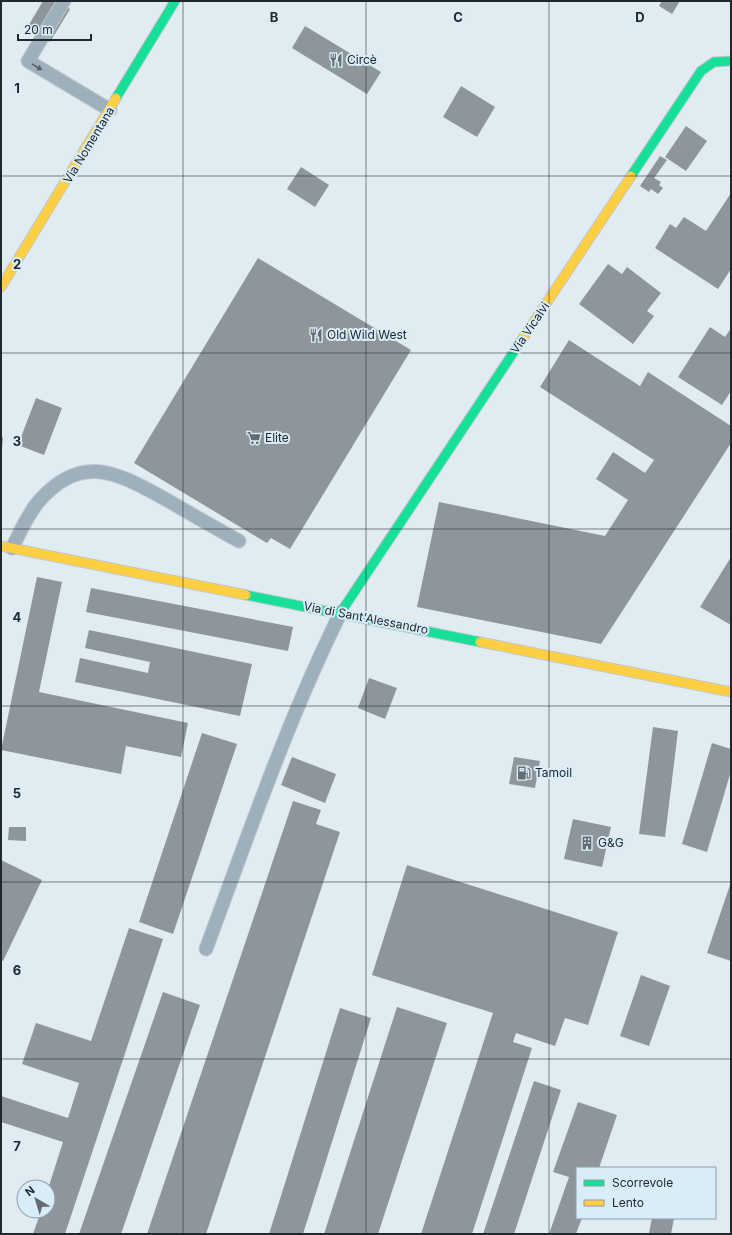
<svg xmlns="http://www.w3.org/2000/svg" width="732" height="1235" font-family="Inter,sans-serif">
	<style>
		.building { fill: #8e969c }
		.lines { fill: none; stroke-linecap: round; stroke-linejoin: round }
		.lane-casing { stroke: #bfc7cd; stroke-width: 15 }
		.fast-casing { stroke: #bfc7cd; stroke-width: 11 }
		.slow-casing { stroke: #bfc7cd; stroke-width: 11 }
		.lane { stroke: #9eb0bb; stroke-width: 13 }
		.fast { stroke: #16e098; stroke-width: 9 }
		.slow { stroke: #ffcf43; stroke-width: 9 }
		.oneway { fill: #59656d }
		.grid { fill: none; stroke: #21282d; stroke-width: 1; stroke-opacity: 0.55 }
		.labels { text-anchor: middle; stroke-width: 4; stroke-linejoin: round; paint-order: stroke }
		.poi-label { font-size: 12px; fill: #21282d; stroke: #d9edf9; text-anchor: start }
		.street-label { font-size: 12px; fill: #21282d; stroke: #d9edf9 }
		.grid-label { font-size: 13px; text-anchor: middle; font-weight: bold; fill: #21282d; stroke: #d9edf9; stroke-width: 4; stroke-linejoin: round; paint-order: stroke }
	</style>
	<rect width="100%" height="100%" fill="#e0ebf2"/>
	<!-- building -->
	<g class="building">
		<path d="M43,1H57L70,9L50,42L27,28Z"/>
		<path d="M662,1H680L672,14L659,6Z"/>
		<path d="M305,26L381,72L367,94L292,48Z"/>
		<path d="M461,86L495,107L477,137L443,117Z"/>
		<path d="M686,126L707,141L686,171L665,157Z"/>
		<path d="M660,156L667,160L654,178L661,182L659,185L663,188L658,194L651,189L649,192L640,186Z"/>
		<path d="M301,167L329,185L315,207L287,189Z"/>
		<path d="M731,193V269L718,289L655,248L670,224L676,228L684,217L706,231Z"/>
		<path d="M258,258L411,350L290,549L271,538L267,543L134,463Z"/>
		<path d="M608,264L622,274L627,267L661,293L647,311L654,316L633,344L579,304Z"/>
		<path d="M710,327L725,337L731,328V391L722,405L678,377Z"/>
		<path d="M569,340L640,386L648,372L731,426V443L601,644L417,607L439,502L605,536L628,500L596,479L613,452L645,473L654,460L540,387Z"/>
		<path d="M36,398L62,408L44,455L18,445Z"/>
		<path d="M1,435L3,438L2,449H1Z"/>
		<path d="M731,557V625L700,607Z"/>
		<path d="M37,577L62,582L39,692L188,723L181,757L126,746L121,774L1,750Z"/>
		<path d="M91,588L293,627L288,651L86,612Z"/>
		<path d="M89,630L252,664L240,716L75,682L80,658L148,673L150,662L85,648Z"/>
		<path d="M369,678L397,688L385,719L358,708Z"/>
		<path d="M653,727L678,731L665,837L639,834Z"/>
		<path d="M202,733L237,744L173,934L139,922Z"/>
		<path d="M712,743L731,749V771L707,852L682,844Z"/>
		<path d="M292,757L336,774L325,803L281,785Z"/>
		<path d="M514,757L540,761L535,788L509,784Z"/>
		<path d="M293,801L321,810L316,824L340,832L206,1234H147Z"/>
		<path d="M573,819L611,827L602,867L564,859Z"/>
		<path d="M9,827H26V841L8,840Z"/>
		<path d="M1,860L42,880L3,961L1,960Z"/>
		<path d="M407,865L618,932L588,1025L565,1018L555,1046L516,1033L513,1042L532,1048L472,1234H421L493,1013L372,975Z"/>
		<path d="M731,882V961L707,953Z"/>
		<path d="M129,928L163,939L65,1234H33L41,1211H48V1189L63,1142L1,1122V1096L68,1118L79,1083L22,1064L36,1023L91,1041Z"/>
		<path d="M641,975L670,986L649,1046L620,1036Z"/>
		<path d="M163,992L200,1005L121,1234H79Z"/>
		<path d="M397,1007L447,1023L378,1234H324Z"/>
		<path d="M340,1008L371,1018L303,1234H269Z"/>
		<path d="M534,1081L561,1090L514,1234H483Z"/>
		<path d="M578,1102L617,1115L599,1168H577V1218H582L576,1234H549L569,1177L553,1172Z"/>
		<path d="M652,1218H674L671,1234L649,1233Z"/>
	</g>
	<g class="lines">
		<!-- lane casing -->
		<g class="lane-casing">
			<g id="lane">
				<path d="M64,1L28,61L110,110"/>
				<path d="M12,548C20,533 27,515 39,501C83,451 119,474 167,500C191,514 215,528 239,541"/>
				<path d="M206,949C248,836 287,721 341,612"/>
			</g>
		</g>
		<!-- fast casing -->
		<g class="fast-casing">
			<g id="fast">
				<path d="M116,98L175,1"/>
				<path d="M631,176L701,71L714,62L731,61"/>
				<path d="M246,595L480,642"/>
				<path d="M341,612L523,338"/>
			</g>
		</g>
		<!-- slow casing -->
		<g class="slow-casing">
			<g id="slow">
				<path d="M1,287L116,98"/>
				<path d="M523,338L631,176"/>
				<path d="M1,546L246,595"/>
				<path d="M480,642L731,692"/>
			</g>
		</g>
		<!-- lane -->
		<use href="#lane" class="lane"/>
		<!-- fast -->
		<use href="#fast" class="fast"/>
		<!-- slow -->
		<use href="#slow" class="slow"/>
	</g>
	<!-- one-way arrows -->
	<defs><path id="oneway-solid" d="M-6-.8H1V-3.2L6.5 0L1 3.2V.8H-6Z"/></defs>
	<use class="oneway" href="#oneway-solid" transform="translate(37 67) rotate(31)"/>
	<!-- grid -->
	<path class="grid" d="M183,1V1234M366,1V1234M549,1V1234M1,176H731M1,353H731M1,529H731M1,706H731M1,882H731M1,1059H731"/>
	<!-- icons -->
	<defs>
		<g id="restaurant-bare" transform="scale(1.08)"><path d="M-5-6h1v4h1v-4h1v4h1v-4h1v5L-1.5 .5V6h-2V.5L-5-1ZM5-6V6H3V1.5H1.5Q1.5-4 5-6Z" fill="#646c72" stroke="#d9edf9" stroke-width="2.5" paint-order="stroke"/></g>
		<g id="supermarket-bare" transform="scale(1.08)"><path d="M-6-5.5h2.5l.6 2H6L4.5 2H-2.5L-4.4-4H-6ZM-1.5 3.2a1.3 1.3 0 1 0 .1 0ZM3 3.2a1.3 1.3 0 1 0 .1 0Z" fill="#646c72" stroke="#d9edf9" stroke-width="2.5" paint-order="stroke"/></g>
		<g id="fuel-bare" transform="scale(1.08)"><path d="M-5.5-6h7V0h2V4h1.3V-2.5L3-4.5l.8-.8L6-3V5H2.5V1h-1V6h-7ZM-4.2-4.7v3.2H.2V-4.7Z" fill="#646c72" stroke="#d9edf9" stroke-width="2.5" paint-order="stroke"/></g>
		<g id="building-bare" transform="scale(1.08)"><path d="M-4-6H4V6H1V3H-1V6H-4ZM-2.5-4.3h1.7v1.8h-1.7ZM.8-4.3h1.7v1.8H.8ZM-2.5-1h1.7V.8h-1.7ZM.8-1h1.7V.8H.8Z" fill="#646c72" stroke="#d9edf9" stroke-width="2.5" paint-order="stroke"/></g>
	</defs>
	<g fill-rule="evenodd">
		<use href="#restaurant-bare" x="336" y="60"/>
		<use href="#restaurant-bare" x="316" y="335"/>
		<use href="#supermarket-bare" x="254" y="438"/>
		<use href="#fuel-bare" x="524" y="773"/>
		<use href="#building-bare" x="587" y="843"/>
	</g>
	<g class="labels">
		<!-- poi labels -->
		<g class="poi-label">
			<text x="347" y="64">Circè</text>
			<text x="327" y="339">Old Wild West</text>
			<text x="265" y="442">Elite</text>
			<text x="535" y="777">Tamoil</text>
			<text x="598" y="847">G&amp;G</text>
		</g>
		<!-- street labels -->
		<g class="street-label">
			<text transform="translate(89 145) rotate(-59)" y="4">Via Nomentana</text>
			<text transform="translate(530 328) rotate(-56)" y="4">Via Vicalvi</text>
			<text transform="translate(366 618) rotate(11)" y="4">Via di Sant'Alessandro</text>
		</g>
	</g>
	<g class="grid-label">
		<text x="274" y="22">B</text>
		<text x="458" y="22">C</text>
		<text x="640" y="22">D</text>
		<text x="17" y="93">1</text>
		<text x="17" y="269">2</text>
		<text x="17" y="446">3</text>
		<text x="17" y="622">4</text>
		<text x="17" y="798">5</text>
		<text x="17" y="975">6</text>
		<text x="17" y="1151">7</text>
	</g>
	<!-- border -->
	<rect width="732" height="1235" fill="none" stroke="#21282d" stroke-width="4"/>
	<!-- legend -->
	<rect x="576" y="1167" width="140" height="52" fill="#d9edf9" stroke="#8f9ea7"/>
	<rect x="584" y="1180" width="20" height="6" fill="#16e098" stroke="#8f9ea7"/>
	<text x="612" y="1187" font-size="12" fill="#21282d">Scorrevole</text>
	<rect x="584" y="1200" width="20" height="6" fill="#ffcf43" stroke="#8f9ea7"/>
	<text x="612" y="1207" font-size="12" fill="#21282d">Lento</text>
	<!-- north arrow -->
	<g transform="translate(36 1199) rotate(322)"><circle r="19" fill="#d9edf9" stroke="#8f9ea7"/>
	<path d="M0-3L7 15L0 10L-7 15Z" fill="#646c72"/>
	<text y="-6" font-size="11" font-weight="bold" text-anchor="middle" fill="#21282d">N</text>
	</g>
	<!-- scale -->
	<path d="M18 34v6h73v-6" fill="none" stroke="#21282d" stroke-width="2"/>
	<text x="24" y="34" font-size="12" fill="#21282d" stroke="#d9edf9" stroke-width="3" paint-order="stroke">20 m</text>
</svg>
